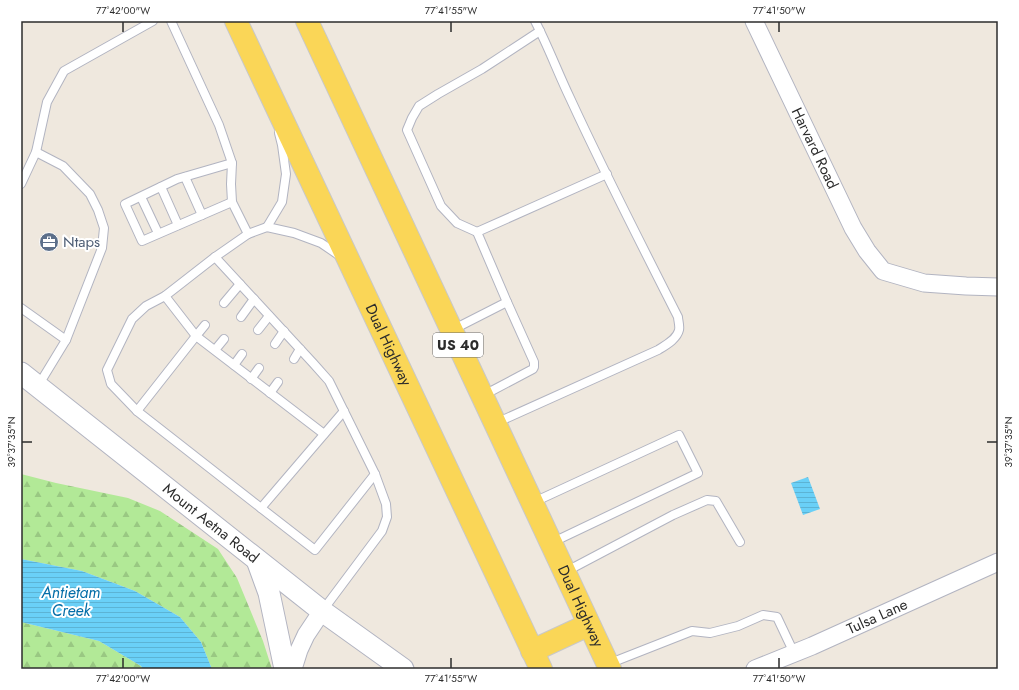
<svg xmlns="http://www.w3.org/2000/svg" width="1019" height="690" font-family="Jost,sans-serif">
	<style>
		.forest { fill: url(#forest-firs) }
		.water { fill: url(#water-rules) }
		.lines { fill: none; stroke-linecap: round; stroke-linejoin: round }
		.service-casing { stroke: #b2b4c1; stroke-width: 10 }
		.minor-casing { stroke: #b2b4c1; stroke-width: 19 }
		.tertiary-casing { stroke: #b2b4c1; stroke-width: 23 }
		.primary-casing { stroke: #c8c8c8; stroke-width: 24 }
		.service { stroke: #fff; stroke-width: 8 }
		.minor { stroke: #fff; stroke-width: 17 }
		.tertiary { stroke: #fff; stroke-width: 21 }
		.primary { stroke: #fad657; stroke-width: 22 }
		.ticks { fill: none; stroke: #2c2c2c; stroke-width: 1.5 }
		.labels { text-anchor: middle; stroke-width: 4; stroke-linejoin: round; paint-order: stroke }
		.shield { fill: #fff; stroke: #6b6b6b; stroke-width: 1 }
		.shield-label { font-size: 14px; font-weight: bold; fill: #2c2c2c }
		.street-label { font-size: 15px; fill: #2c2c2c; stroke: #fff }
		.service-label { font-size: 15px; fill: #4e5e75; stroke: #fff; text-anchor: start }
		.water-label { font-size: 16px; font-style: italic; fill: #046ea8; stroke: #fff }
		.neatline { fill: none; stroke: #2c2c2c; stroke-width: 1.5 }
		.ticks-label { font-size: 10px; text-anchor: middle; fill: #2c2c2c }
	</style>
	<defs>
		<pattern id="forest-firs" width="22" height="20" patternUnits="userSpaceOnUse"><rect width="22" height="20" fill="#b2e997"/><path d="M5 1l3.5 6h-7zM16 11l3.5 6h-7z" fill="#99c882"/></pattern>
		<pattern id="water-rules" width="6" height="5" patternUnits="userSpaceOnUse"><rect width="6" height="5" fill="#6ad0f7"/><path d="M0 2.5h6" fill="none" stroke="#5cb3d4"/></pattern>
	</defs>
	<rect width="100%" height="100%" fill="#efe8de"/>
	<!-- forest -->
	<g class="forest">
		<path d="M21,474L56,483L128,498L160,511L218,549L237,578L263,641L272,669H212L201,642L180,617L135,591L82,571L21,559Z"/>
		<path d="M21,622L99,641L141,666L143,669H21Z"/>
	</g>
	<!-- water -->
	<g class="water">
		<path d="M808,477L820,509L803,515L791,483Z"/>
		<path d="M21,559L82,571L135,591L180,617L201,642L212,669H143L141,666L99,641L21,622Z"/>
	</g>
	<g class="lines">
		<!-- service casing -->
		<g class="service-casing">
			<g id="service">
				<path d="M171,21L219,125L232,163L231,184L232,202L248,234"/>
				<path d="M36,152L63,166L90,194L98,210L104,228L102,248L66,340"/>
				<path d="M232,163L177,179L125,204L142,241L232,202"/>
				<path d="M185,177L202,215"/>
				<path d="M21,184L36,152L47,102L64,71L153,21"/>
				<path d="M161,187L178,225"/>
				<path d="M141,197L158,233"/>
				<path d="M267,227L282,202L286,174L282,145L279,133"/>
				<path d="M477,232L457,223L441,206L407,130L412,118L419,106L438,94L482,69L540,31"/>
				<path d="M215,257L313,363L329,381L375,474L386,504L387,517L382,531L323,610"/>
				<path d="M165,296L146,306L132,319L107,370L111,384L137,411L261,508"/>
				<path d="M224,303L240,284"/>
				<path d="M21,308L66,340L38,386"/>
				<path d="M241,317L254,299"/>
				<path d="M205,325L196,336L165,296L215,257L248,234L267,227L294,233L321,243L340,256"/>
				<path d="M258,330L269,316"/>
				<path d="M452,330L507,302"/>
				<path d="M275,344L284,331"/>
				<path d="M215,350L224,339"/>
				<path d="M294,359L300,349"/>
				<path d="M234,365L242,354"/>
				<path d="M251,379L259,368"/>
				<path d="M270,393L278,382"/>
				<path d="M482,396L533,369L534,367V362L507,302L477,232L607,174"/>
				<path d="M137,411L196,336L324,434"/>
				<path d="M344,411L261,508L315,550L375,474"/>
				<path d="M496,423L658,350C666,345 677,339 679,330C680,326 678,320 678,317C641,244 604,172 570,98C558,73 548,46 535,21"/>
				<path d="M534,502L679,435L698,473L551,543"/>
				<path d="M565,572L673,515L707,500L716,501L740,542"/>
				<path d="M608,664L692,631L710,633L738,626L763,615L777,617L794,653"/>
			</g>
		</g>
		<!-- minor casing -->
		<g class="minor-casing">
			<g id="minor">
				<path id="s1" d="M754,21L853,228L867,251L883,271L924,283L966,286L998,287"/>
				<path d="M293,669L299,650L306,635L322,611"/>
				<path id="s2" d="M755,669L812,646L998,562"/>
			</g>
		</g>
		<!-- tertiary casing -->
		<g class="tertiary-casing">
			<g id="tertiary">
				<path id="s3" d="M21,373L322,611L403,669"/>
				<path d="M257,560L269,593L285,669"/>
			</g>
		</g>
		<!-- primary casing -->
		<g class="primary-casing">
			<g id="primary">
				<path id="s4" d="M236,21L541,669"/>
				<path id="s5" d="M307,21L610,669"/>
				<path d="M532,651L588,625"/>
			</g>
		</g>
		<!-- service -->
		<use href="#service" class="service"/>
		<!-- minor -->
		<use href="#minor" class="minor"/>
		<!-- tertiary -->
		<use href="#tertiary" class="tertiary"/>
		<!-- primary -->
		<use href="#primary" class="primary"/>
	</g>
	<!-- ticks -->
	<path class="ticks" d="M123,22V32M451,22V32M779,22V32M22,442H32M987,442H997M123,658V668M451,658V668M779,658V668"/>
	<!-- icons -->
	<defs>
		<g id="office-disc" transform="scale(1)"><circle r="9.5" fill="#5c6f8a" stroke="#fff"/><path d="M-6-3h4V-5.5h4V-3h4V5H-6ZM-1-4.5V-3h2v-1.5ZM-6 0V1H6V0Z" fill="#fff"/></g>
	</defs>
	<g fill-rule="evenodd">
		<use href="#office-disc" x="49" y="242"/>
	</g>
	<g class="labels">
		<!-- shield labels -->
		<rect class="shield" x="433" y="333" width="50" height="24" rx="3"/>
		<g class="shield-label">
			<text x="458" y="350">US 40</text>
		</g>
		<!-- street labels -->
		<g class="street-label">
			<text dy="5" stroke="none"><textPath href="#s1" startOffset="141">Harvard Road</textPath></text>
			<text dy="5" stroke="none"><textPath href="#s4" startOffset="358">Dual Highway</textPath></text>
			<text dy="5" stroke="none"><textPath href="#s3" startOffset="242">Mount Aetna Road</textPath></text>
			<text dy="5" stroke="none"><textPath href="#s5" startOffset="646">Dual Highway</textPath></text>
			<text dy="5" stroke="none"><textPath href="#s2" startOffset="133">Tulsa Lane</textPath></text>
		</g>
		<!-- service labels -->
		<g class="service-label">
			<text x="63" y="247">Ntaps</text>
		</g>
		<!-- water labels -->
		<g class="water-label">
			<text x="71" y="598">Antietam<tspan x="71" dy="18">Creek</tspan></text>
		</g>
	</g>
	<!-- border -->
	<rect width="1019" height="690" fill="none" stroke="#ffffff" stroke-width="44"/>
	<rect x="22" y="22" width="975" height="646" class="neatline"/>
	<g class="ticks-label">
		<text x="123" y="14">77°42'00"W</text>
		<text x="451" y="14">77°41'55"W</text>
		<text x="779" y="14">77°41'50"W</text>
		<text transform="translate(11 442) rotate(-90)" y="4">39°37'35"N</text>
		<text transform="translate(1008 442) rotate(-90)" y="4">39°37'35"N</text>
		<text x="123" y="682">77°42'00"W</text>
		<text x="451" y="682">77°41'55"W</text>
		<text x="779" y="682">77°41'50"W</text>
	</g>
</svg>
